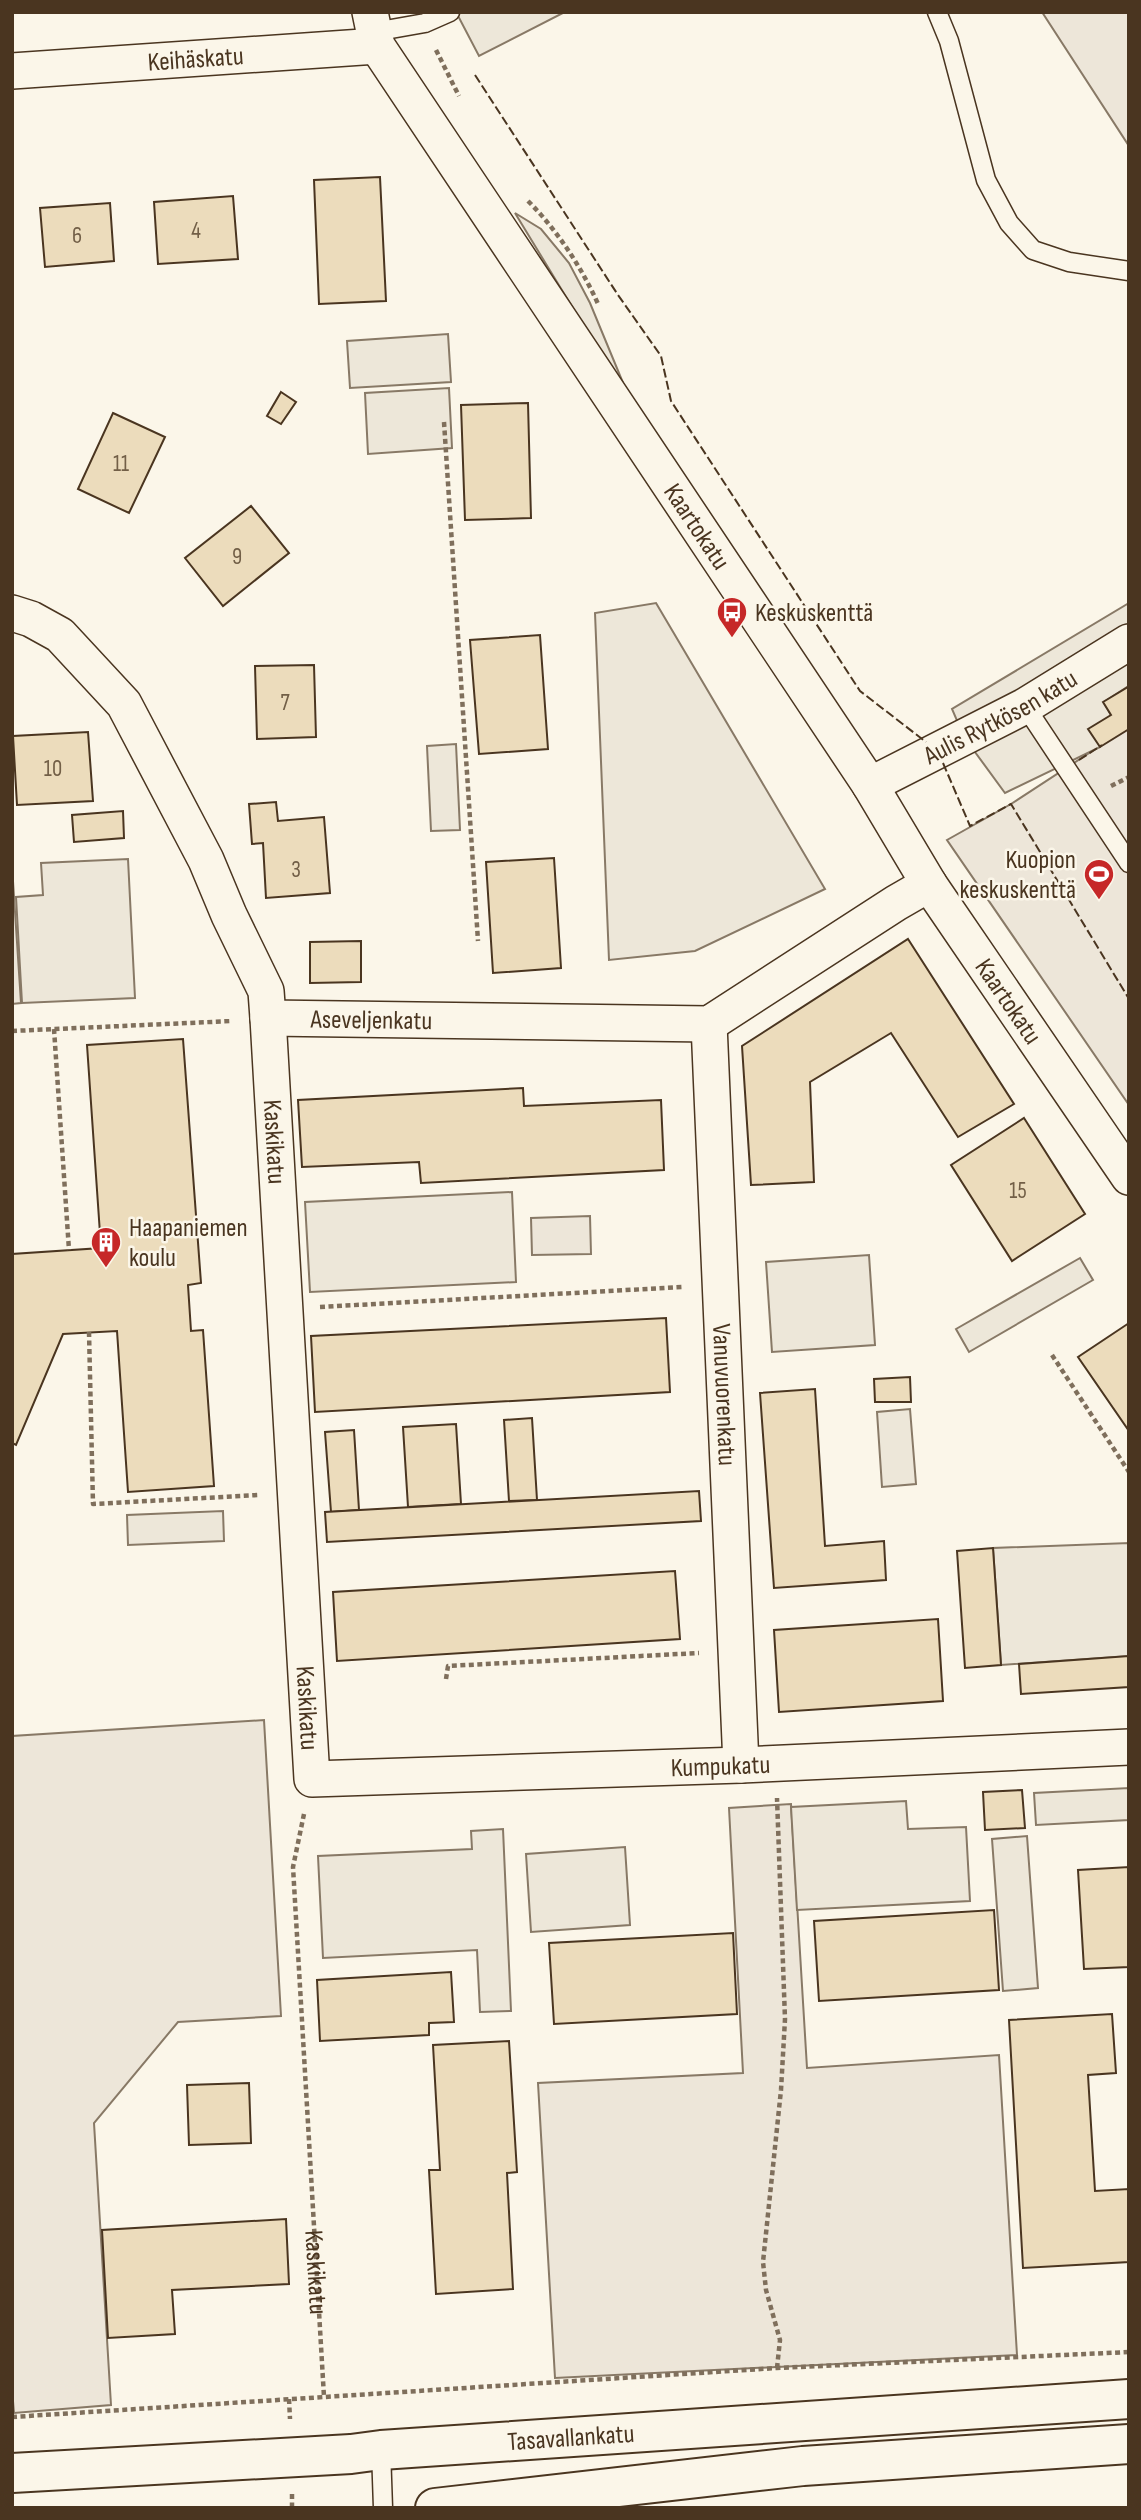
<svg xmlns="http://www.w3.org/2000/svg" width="1141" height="2520" font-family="'Sofia Sans Condensed',sans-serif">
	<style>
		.green { fill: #ede6d9; stroke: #887966; stroke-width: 2 }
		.parking { fill: #ede7d9; stroke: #887966; stroke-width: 2 }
		.building { fill: #ecdcbc; stroke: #4a3520; stroke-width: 2 }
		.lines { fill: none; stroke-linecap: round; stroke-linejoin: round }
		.service-casing { stroke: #4a3520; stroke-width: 21 }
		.minor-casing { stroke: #4a3520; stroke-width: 38 }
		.primary-casing { stroke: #4a3520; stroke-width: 42 }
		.path { stroke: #7f6f5c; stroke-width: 4.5; stroke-dasharray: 5 3.5; stroke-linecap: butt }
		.service { stroke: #fbf6e9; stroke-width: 18 }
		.minor { stroke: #fbf6e9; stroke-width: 35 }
		.primary { stroke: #fbf6e9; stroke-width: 38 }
		.fence { stroke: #4a3520; stroke-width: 2; stroke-dasharray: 9 3.5; stroke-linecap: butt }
		.labels { text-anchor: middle; stroke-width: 5; stroke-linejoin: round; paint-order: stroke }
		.number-label { font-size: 23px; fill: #725f47 }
		.street-label { font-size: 26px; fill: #4a3520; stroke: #fbf6e9 }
		.poi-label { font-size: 26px; fill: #4a3520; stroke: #fbf6e9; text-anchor: start }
	</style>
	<rect width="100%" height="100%" fill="#fbf6e9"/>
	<!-- green -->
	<g class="green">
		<path d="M1042,12H1129V146Z"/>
		<path d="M1129,727V1105L947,840L1011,804Z"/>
		<path d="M12,866L21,1003L12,1004Z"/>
		<path d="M590,1216L591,1254L532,1255L531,1218Z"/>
		<path d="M264,1720L281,2016L178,2022L94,2123L111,2405L14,2413L12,2389V1736Z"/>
		<path d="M791,1804L807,2068L999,2055L1017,2355L555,2378L538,2083L743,2073L729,1808Z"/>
	</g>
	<!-- parking -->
	<g class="parking">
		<path d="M456,12H562L563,13L479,56Z"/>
		<path d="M515,213L541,229L569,263L590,303L633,407Z"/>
		<path d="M448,334L451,382L350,388L347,341Z"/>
		<path d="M449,388L452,448L368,454L365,393Z"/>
		<path d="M656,603L825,889L695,951L609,960L595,613Z"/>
		<path d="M1129,603V689L1127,687L1104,702L1111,715L1100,747L1005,793L964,737L952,709Z"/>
		<path d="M456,744L460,830L431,831L427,746Z"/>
		<path d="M128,859L135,998L22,1003L16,897L43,895L41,863Z"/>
		<path d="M512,1192L516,1282L310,1292L305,1202Z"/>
		<path d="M869,1255L875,1345L772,1352L766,1262Z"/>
		<path d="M1080,1258L1093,1280L969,1352L956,1329Z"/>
		<path d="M910,1409L916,1484L882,1487L877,1412Z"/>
		<path d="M223,1511L224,1541L128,1545L127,1515Z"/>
		<path d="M1129,1543V1656L1001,1665L993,1548Z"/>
		<path d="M1129,1788V1820L1036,1825L1034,1793Z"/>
		<path d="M906,1801L908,1829L966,1827L970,1901L797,1910L791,1807Z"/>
		<path d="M503,1829L511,2011L480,2012L477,1950L323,1958L318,1856L472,1849L471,1831Z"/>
		<path d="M1027,1836L1038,1988L1003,1991L992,1839Z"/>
		<path d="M625,1847L630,1925L531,1932L526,1854Z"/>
	</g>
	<!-- building -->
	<g class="building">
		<path d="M380,177L386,301L319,304L314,180Z"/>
		<path d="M233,196L238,259L158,264L154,202Z"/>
		<path d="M110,203L114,261L45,267L40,208Z"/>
		<path d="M281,392L296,402L281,424L267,416Z"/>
		<path d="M528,403L531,518L465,520L461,405Z"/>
		<path d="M113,413L165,437L129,513L78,489Z"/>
		<path d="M251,506L289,553L223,606L185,558Z"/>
		<path d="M540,635L548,749L479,754L470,640Z"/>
		<path d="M314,665L316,737L257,739L255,666Z"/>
		<path d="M1128,687L1129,729L1100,747L1088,729L1111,715L1103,702Z"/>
		<path d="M88,732L93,801L17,805L13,736Z"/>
		<path d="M276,802L278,821L324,817L330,893L266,898L263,843L252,844L249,804Z"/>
		<path d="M123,811L124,838L74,842L72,815Z"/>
		<path d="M554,858L561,968L493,973L486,862Z"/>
		<path d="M908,939L1014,1104L958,1137L891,1033L810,1082L814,1182L751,1185L742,1046Z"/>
		<path d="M361,941V982L310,983V942Z"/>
		<path d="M183,1039L201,1283L188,1285L191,1331L203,1330L214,1486L128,1492L117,1331L63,1334L16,1445L12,1443V1254L101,1248L87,1045Z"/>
		<path d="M523,1088L524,1106L661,1100L664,1170L421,1183L419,1162L302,1167L298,1100Z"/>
		<path d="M1024,1118L1085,1214L1012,1261L951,1165Z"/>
		<path d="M666,1318L670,1392L315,1412L311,1336Z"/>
		<path d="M1129,1323V1431L1078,1357Z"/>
		<path d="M910,1377L911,1402H875L874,1379Z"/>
		<path d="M815,1389L825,1546L884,1541L886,1580L774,1588L760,1393Z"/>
		<path d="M532,1418L537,1500L509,1501L504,1420Z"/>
		<path d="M456,1424L461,1504L408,1507L403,1427Z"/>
		<path d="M354,1430L359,1510L331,1512L325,1432Z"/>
		<path d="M699,1491L701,1521L327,1542L325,1512Z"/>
		<path d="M993,1548L1001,1665L965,1668L957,1551Z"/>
		<path d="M675,1571L680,1639L337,1661L333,1592Z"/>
		<path d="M938,1619L943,1701L779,1712L774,1630Z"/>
		<path d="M1129,1656V1687L1021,1694L1019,1664Z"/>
		<path d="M1022,1790L1025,1828L985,1830L983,1792Z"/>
		<path d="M1129,1867V1967L1084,1969L1078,1870Z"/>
		<path d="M994,1910L999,1990L819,2001L814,1921Z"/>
		<path d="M733,1933L737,2014L554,2024L549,1943Z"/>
		<path d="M451,1972L454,2022L429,2023V2035L320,2041L317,1980Z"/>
		<path d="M1112,2014L1116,2073L1088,2075L1095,2191L1129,2189V2262L1023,2268L1009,2020Z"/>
		<path d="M509,2041L517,2172L507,2173L513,2289L436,2294L429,2170H440L433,2045Z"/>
		<path d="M249,2083L251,2143L189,2145L187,2085Z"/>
		<path d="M286,2219L289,2284L172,2290L175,2334L108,2338L102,2230Z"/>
	</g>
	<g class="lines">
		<!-- service casing -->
		<g class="service-casing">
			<g id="service">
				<path d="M937,12L949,41L986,180L1009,223L1033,250L1069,262L1129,271"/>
				<path d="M374,32L425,23L450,12"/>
				<path d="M1025,706L1129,863"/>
				<path d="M381,2450L383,2508"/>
			</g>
		</g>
		<!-- minor casing -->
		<g class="minor-casing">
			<g id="minor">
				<path id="s2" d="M370,12L377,46L870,785L929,884L1129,1177"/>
				<path id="s3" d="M12,71L377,46"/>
				<path id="s4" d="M12,613L31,619L60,635L124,704L206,860L229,915L266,991L268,1018L709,1024L896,903L929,884"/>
				<path id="s5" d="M870,785L1025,706L1129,642"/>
				<path id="s6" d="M268,1018L312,1779L741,1765L1129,1747"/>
				<path id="s7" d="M709,1024L741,1765"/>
			</g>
		</g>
		<!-- primary casing -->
		<g class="primary-casing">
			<g id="primary">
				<path id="s8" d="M12,2473L351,2454L381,2450L1129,2399"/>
				<path d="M435,2508L803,2466L1129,2444"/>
			</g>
		</g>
		<!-- path -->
		<g class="path">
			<path d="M436,50L459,96"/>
			<path d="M528,201C558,231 582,268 599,306"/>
			<path d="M444,422L478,941"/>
			<path d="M1111,786L1129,777"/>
			<path d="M54,1029L69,1250"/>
			<path d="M12,1031L232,1021"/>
			<path d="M320,1307L682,1287"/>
			<path d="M89,1332L93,1504L259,1495"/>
			<path d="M1052,1355L1129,1472"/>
			<path d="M446,1679L448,1666L699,1653"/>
			<path id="s1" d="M304,1814L293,1867L324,2397"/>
			<path d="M777,2368L780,2340L766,2290L763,2262L781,2090L785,2019L777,1798"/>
			<path d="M289,2399L290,2419"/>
			<path d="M12,2417L777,2368L1129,2352"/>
			<path d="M292,2494V2508"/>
		</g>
		<!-- service -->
		<use href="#service" class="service"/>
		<!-- minor -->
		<use href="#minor" class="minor"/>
		<!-- primary -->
		<use href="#primary" class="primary"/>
		<!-- fence -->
		<g class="fence">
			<path d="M475,75L618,295L661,356L671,401L860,691L926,742"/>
			<path d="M1079,760L1102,745"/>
			<path d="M943,763L970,826L1011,804L1129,999"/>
		</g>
	</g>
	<!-- icons -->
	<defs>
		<g id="bus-pin" transform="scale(1.575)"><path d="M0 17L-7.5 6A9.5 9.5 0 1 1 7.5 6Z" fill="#c62828" stroke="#fbf6e9"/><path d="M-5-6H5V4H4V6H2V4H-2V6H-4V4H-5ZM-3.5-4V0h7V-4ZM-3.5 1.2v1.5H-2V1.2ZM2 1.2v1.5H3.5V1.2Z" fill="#fff"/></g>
		<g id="stadium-pin" transform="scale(1.575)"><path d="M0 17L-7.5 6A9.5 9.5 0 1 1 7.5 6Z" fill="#c62828" stroke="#fbf6e9"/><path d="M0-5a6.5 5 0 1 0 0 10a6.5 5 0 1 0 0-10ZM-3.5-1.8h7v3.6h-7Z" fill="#fff"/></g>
		<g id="building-pin" transform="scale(1.575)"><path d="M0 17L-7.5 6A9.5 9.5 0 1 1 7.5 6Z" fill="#c62828" stroke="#fbf6e9"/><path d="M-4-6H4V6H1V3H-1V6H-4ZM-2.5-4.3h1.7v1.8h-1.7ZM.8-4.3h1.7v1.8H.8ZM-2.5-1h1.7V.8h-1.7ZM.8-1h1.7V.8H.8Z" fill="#fff"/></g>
	</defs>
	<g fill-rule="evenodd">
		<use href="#bus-pin" x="732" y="612"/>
		<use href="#stadium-pin" x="1099" y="874"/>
		<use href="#building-pin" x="106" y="1242"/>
	</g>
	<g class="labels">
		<!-- number labels -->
		<g class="number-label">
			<text x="196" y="238">4</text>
			<text x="77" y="243">6</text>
			<text x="121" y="471">11</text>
			<text x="237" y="564">9</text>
			<text x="285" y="710">7</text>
			<text x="53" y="776">10</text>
			<text x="296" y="877">3</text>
			<text x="1018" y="1198">15</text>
		</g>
		<!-- street labels -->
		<g class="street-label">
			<text dy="9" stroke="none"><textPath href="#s3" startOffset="184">Keihäskatu</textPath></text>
			<text dy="9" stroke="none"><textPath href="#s2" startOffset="612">Kaartokatu</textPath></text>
			<text dy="9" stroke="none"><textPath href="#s5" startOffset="147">Aulis Rytkösen katu</textPath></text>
			<text dy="9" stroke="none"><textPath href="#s2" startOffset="1180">Kaartokatu</textPath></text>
			<text dy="9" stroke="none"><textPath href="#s4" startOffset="598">Aseveljenkatu</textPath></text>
			<text dy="9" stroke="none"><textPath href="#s6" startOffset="124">Kaskikatu</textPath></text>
			<text dy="9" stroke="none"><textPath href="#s7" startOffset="371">Vanuvuorenkatu</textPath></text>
			<text dy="9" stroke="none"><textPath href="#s6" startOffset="691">Kaskikatu</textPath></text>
			<text dy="9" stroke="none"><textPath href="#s6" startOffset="1171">Kumpukatu</textPath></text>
			<text dy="9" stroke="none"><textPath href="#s1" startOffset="460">Kaskikatu</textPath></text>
			<text dy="9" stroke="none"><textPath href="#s8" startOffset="560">Tasavallankatu</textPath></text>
		</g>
		<!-- poi labels -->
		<g class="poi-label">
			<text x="755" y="621">Keskuskenttä</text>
			<text x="1076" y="868" text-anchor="end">Kuopion<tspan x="1076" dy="30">keskuskenttä</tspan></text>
			<text x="129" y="1236">Haapaniemen<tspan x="129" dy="30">koulu</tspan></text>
		</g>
	</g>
	<!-- border -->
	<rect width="1141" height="2520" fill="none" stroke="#4a3520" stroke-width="28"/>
</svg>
